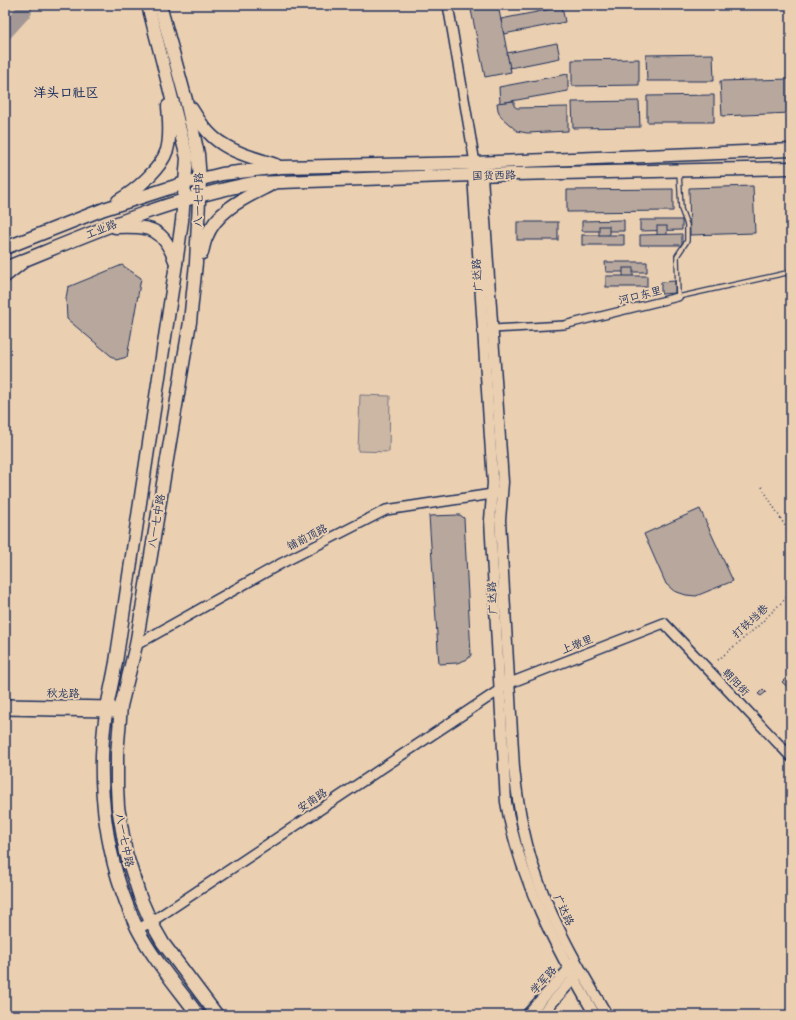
<svg xmlns="http://www.w3.org/2000/svg" width="796" height="1020" font-family="Kalam,'LXGW WenKai TC',sans-serif">
	<style>
		.green { fill: #ccb7a5; stroke: #747382 }
		.lines { fill: none; stroke-linecap: round; stroke-linejoin: round }
		.river { stroke: #a39895; stroke-width: 16 }
		.building { fill: #b7a79c; stroke: #1b2f5e }
		.service-casing { stroke: #1b2f5e; stroke-width: 6 }
		.minor-casing { stroke: #1b2f5e; stroke-width: 10 }
		.tertiary-casing { stroke: #1b2f5e; stroke-width: 12 }
		.secondary-casing { stroke: #1b2f5e; stroke-width: 13 }
		.primary-casing { stroke: #1b2f5e; stroke-width: 15 }
		.path { stroke: #1b2f5e; stroke-width: 1.5; stroke-dasharray: 1 3; stroke-linecap: butt }
		.service { stroke: #eacfb1; stroke-width: 3.5 }
		.minor { stroke: #eacfb1; stroke-width: 7 }
		.tertiary { stroke: #eacfb1; stroke-width: 9 }
		.secondary { stroke: #eacfb1; stroke-width: 10 }
		.primary { stroke: #eacfb1; stroke-width: 12 }
		.labels { text-anchor: middle; stroke-width: 4; stroke-linejoin: round; paint-order: stroke }
		.street-label { font-size: 11px; fill: #1b2f5e; stroke: #eacfb1 }
		.quarter-label { font-size: 13px; font-weight: bold; fill: #1b2f5e; stroke: #eacfb1 }
	</style>
	<rect width="100%" height="100%" fill="#eacfb1"/>
	<filter id="ink" filterUnits="userSpaceOnUse"><feTurbulence type="fractalNoise" baseFrequency=".025" numOctaves="2"/><feDisplacementMap in="SourceGraphic" scale="8" xChannelSelector="R" yChannelSelector="G"/><feConvolveMatrix kernelMatrix="1 2 1 2 8 2 1 2 1" color-interpolation-filters="sRGB"/></filter>
	<g filter="url(#ink)">
		<!-- green -->
		<path class="green" d="M360,395L390,396L389,452L358,451Z"/>
		<g class="lines">
			<!-- river -->
			<path class="river" d="M5,32L24,11V5"/>
		</g>
		<!-- building -->
		<g class="building">
			<path d="M470,5H498L511,72L485,77Z"/>
			<path d="M562,7L565,22L504,34L501,19Z"/>
			<path d="M557,43L560,58L510,68L507,53Z"/>
			<path d="M713,54L714,81H647L646,55Z"/>
			<path d="M639,59V85L572,86V60Z"/>
			<path d="M568,74V91L500,103L499,87Z"/>
			<path d="M791,79V113L722,116L720,81Z"/>
			<path d="M714,95V122H647V96Z"/>
			<path d="M514,101V106L517,108L568,107V131L527,133L517,131L501,117L498,110L497,103Z"/>
			<path d="M639,101L640,127L573,128L572,102Z"/>
			<path d="M753,186L755,233L690,235L689,188Z"/>
			<path d="M673,189V211L567,212V190Z"/>
			<path d="M624,220V231H582V221Z"/>
			<path d="M640,220H682V230L640,231Z"/>
			<rect x="517" y="222" width="41" height="18"/>
			<rect x="599" y="226" width="10" height="12"/>
			<rect x="657" y="226" width="10" height="12"/>
			<path d="M682,234V245H640V235Z"/>
			<rect x="582" y="235" width="42" height="10"/>
			<path d="M605,262H647V272H606Z"/>
			<path d="M122,265L141,278L127,357L116,360L67,319L66,298L68,287Z"/>
			<rect x="623" y="268" width="10" height="12"/>
			<rect x="606" y="276" width="41" height="11"/>
			<path d="M675,281V293L661,294V282Z"/>
			<path d="M700,509L733,581L696,596L686,595L674,591L666,584L644,534Z"/>
			<path d="M460,515L464,518L471,655L468,659L457,663L439,664L429,516Z"/>
			<path d="M791,673V690L782,682Z"/>
			<path d="M763,689L766,692L761,696L758,694Z"/>
		</g>
		<g class="lines">
			<!-- service casing -->
			<g class="service-casing">
				<path id="service" d="M679,172L681,209L687,225V241L677,256L678,297L791,272"/>
			</g>
			<!-- minor casing -->
			<g class="minor-casing">
				<path id="minor" d="M493,329L564,325L678,297"/>
			</g>
			<!-- tertiary casing -->
			<g class="tertiary-casing">
				<g id="tertiary">
					<path d="M448,5L475,163"/>
					<path d="M5,278L24,263"/>
					<path d="M136,645L282,563L386,510L499,493"/>
					<path d="M5,704L112,706"/>
					<path d="M5,710L106,712L120,714"/>
					<path d="M138,929L151,922L510,683L664,623L791,757"/>
				</g>
			</g>
			<!-- secondary casing -->
			<g class="secondary-casing">
				<g id="secondary">
					<path d="M478,168L482,176L503,482L500,520L514,768C518,807 525,846 539,883C556,929 582,973 607,1015"/>
					<path d="M474,169L473,175L493,483L490,520L506,802C519,878 556,949 595,1015"/>
					<path d="M527,1015L573,965"/>
					<path d="M541,1015L577,975"/>
				</g>
			</g>
			<!-- primary casing -->
			<g class="primary-casing">
				<g id="primary">
					<path d="M148,5L187,158L182,221L176,264L116,662C113,679 109,696 106,713C95,784 106,863 137,928C152,958 179,989 198,1015"/>
					<path d="M160,5L186,100L198,154L200,180L196,263L190,322L136,645L121,706L117,755V786L118,807L126,853L140,897L151,922L163,943L217,1015"/>
					<path d="M191,108C199,121 208,135 221,143C237,154 258,159 276,165"/>
					<path d="M118,201C135,191 161,169 167,150C171,136 169,120 168,106"/>
					<path d="M115,227C151,226 163,227 176,263"/>
					<path d="M5,248L104,209L185,183L222,174L281,167L475,163L791,150"/>
					<path d="M202,253C203,248 204,243 206,238C217,209 247,197 272,184"/>
					<path d="M5,268C87,235 167,199 254,183L473,175L791,168"/>
				</g>
			</g>
			<!-- path -->
			<g class="path">
				<path d="M762,487L791,536"/>
				<path d="M718,660L757,627L791,593"/>
			</g>
			<!-- service -->
			<use href="#service" class="service"/>
			<!-- minor -->
			<use href="#minor" class="minor"/>
			<!-- tertiary -->
			<use href="#tertiary" class="tertiary"/>
			<!-- secondary -->
			<use href="#secondary" class="secondary"/>
			<!-- primary -->
			<use href="#primary" class="primary"/>
		</g>
	</g>
	<g class="labels">
		<!-- street labels -->
		<g class="street-label">
			<text transform="translate(494 175) rotate(-1)" y="4">国货西路</text>
			<text transform="translate(198 200) rotate(-89)" y="4">八一七中路</text>
			<text transform="translate(101 229) rotate(-22)" y="4">工业路</text>
			<text transform="translate(477 275) rotate(-94)" y="4">广达路</text>
			<text transform="translate(640 295) rotate(-14)" y="4">河口东里</text>
			<text transform="translate(156 521) rotate(-80)" y="4">八一七中路</text>
			<text transform="translate(307 537) rotate(-27)" y="4">铺前顶路</text>
			<text transform="translate(492 598) rotate(-93)" y="4">广达路</text>
			<text transform="translate(750 621) rotate(-42)" y="4">打铁垱巷</text>
			<text transform="translate(577 644) rotate(-21)" y="4">上墩里</text>
			<text transform="translate(736 682) rotate(46)" y="4">朝阳街</text>
			<text transform="translate(63 693) rotate(1)" y="4">秋龙路</text>
			<text transform="translate(312 800) rotate(-34)" y="4">安南路</text>
			<text transform="translate(125 840) rotate(79)" y="4">八一七中路</text>
			<text transform="translate(564 910) rotate(64)" y="4">广达路</text>
			<text transform="translate(543 980) rotate(-48)" y="4">学军路</text>
		</g>
		<!-- quarter labels -->
		<g class="quarter-label">
			<text x="66" y="97">洋头口社区</text>
		</g>
	</g>
	<!-- margin -->
	<rect width="796" height="1020" fill="none" stroke="#eacfb1" stroke-width="20"/>
	<rect x="10" y="10" width="776" height="1000" fill="none" stroke="#1b2f5e" stroke-width="1.5" filter="url(#ink)"/>
</svg>
